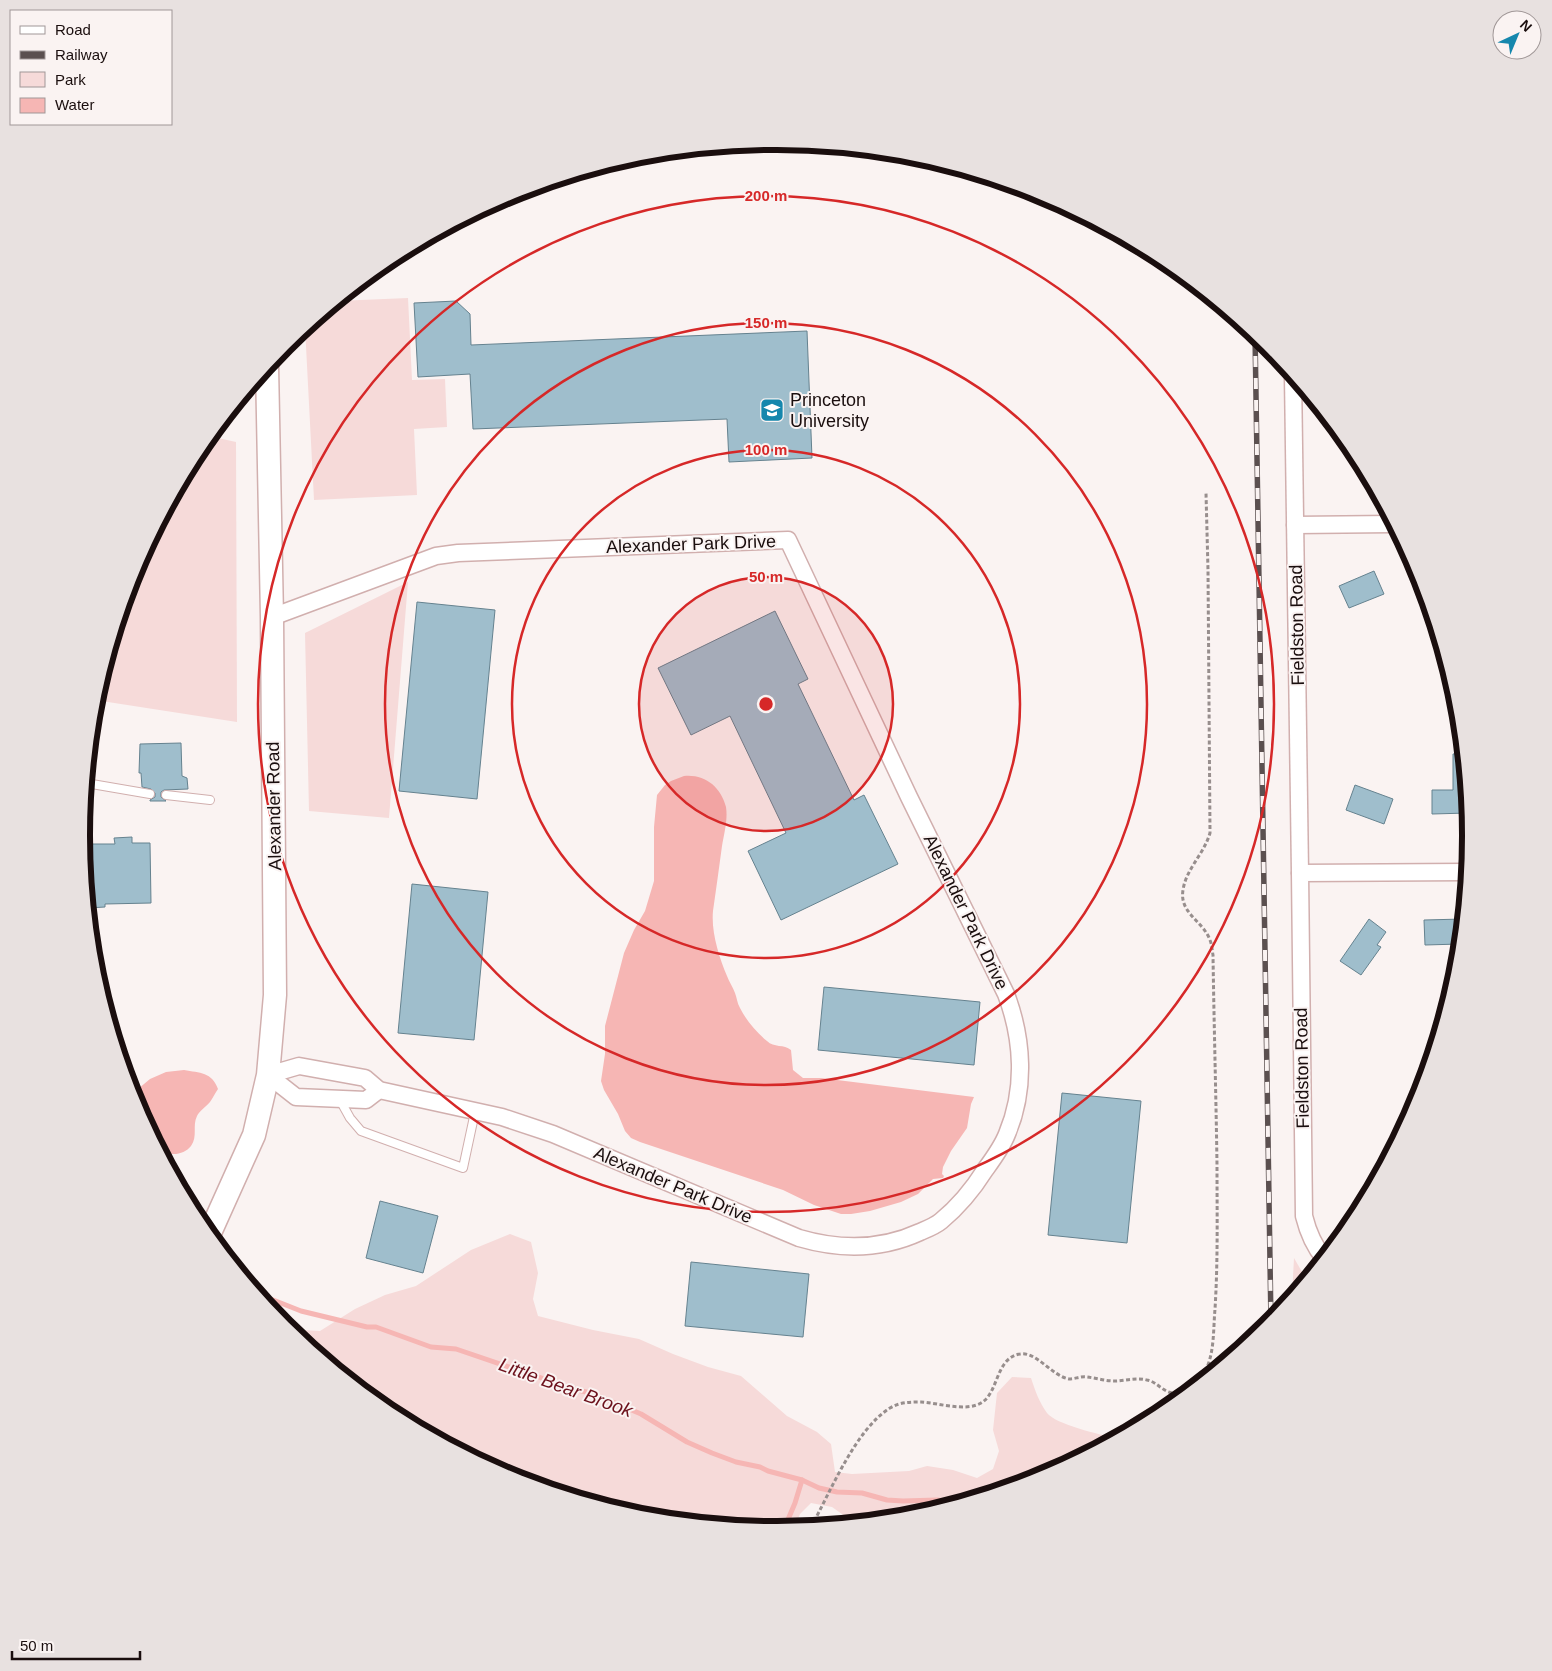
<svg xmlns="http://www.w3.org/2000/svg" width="1552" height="1671" font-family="Arial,sans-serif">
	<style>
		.green { fill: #f6dad9 }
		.water { fill: #f6b6b4 }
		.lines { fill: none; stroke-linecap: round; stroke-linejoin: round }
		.stream { stroke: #f6b6b4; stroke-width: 5 }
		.building { fill: #9fbecc; stroke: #65828f }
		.lane-casing { stroke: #d1afae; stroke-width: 10 }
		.street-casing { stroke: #d1afae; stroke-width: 19 }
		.secondary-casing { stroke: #d1afae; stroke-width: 25 }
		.path { stroke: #978e8d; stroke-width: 3; stroke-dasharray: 4 2.5; stroke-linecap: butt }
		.lane { stroke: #fff; stroke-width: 8 }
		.street { stroke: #fff; stroke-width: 16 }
		.secondary { stroke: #fff; stroke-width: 22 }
		.rail-casing { stroke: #5b5050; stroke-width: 5.5 }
		.rail { stroke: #faf3f2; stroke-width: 4; stroke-dasharray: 11; stroke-linecap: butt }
		.ring { fill: none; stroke: #d62828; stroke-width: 2.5 }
		.labels { text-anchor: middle; stroke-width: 4; stroke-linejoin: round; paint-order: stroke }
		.poi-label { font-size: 18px; fill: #1a0e0e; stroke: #faf3f2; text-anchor: start }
		.street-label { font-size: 18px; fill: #1a0e0e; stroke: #faf3f2 }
		.water-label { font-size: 19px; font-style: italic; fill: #6c111c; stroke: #faf3f2 }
		.rim { fill: none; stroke: #1a0e0e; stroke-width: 6 }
		.centre { fill: #d62828; stroke: #faf3f2; stroke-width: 2.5 }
		.ring-label { font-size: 15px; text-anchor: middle; font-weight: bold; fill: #d62828; stroke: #faf3f2; stroke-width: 4; stroke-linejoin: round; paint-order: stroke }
	</style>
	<rect width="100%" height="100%" fill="#faf3f2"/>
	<!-- green -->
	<g class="green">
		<path d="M408,298L412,380L445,379L447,427L414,429L417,495L314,500L305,327L337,301Z"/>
		<path d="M209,436L236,442L237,722L95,700L134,569L198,449Z"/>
		<path d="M408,582L389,818L309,811L305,633Z"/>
		<path d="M510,1234L531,1242L538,1273L533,1299L538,1316L593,1330L639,1339L673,1354L708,1367L741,1376L787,1416L817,1432L831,1444L835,1472L852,1474L909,1471L927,1466L953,1470L977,1478L993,1469L999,1451L993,1430L997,1393L1012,1377L1031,1378C1035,1390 1039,1402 1047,1413C1055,1424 1101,1435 1116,1438L1042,1477L911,1517L850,1523L849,1519L832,1507L811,1503L800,1514L794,1528L776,1530L640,1517L510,1477L390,1413L282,1324L301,1330L320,1331L355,1309L385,1295L416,1286L471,1250Z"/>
		<path d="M1294,1258L1305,1277L1306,1280L1292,1296Z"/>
	</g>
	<!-- water -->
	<g class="water">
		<path d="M684,776C705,774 721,787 726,807C728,820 724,834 722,846C719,868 716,890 713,911C711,932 719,957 727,976C729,982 733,987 735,993C737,998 737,1003 740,1008C746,1020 756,1032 767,1041C774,1048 784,1044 791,1050L793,1070L803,1078H821L974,1097L971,1104L967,1128L951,1151L943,1167L942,1174L944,1176L943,1178L933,1179L918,1194L901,1202L870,1211L851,1214H841L814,1205L783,1190L640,1142L631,1138L625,1131L618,1114L604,1090L601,1081L605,1054V1026L624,953L634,930L645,911L654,881V827L657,795L665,785L671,781Z"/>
		<path d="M1446,983H1454L1446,1008Z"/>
		<path d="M184,1070C200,1073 212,1072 218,1089C215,1093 213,1098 210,1102C206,1107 199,1111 197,1116C192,1126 198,1136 191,1146C184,1155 169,1157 160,1149C154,1144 139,1110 134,1101L132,1094L150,1079L166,1072Z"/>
	</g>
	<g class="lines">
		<!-- stream -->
		<g class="stream">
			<path d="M258,1294L301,1311L367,1327H376L431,1347L456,1349L574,1389L594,1394L641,1414L687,1442L712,1453L736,1462L760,1467L768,1471L802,1480L819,1488L837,1492L862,1493L887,1500L903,1501L937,1500L958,1503"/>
			<path d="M784,1529L795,1503L802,1480"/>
		</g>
	</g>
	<!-- building -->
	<g class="building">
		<path d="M456,301L470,314L471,345L807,331L812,458L729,462L727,419L473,429L470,374L418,377L414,303Z"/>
		<path d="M1374,571L1384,594L1349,608L1339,586Z"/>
		<path d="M417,602L495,610L477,799L399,791Z"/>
		<path d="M775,611L808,679L798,684L854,800L864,795L898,864L781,920L748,851L786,833L730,716L691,735L658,668Z"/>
		<path d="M181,743L182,776L187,778L188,789L164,790L161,792V797L166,801H150V800L155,797V793L151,789L142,787L141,773H139L140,744Z"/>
		<path d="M1463,753L1468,813L1432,814V790H1453V754Z"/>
		<path d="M1355,785L1393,799L1384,824L1346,810Z"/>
		<path d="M132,837V843H150L151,903L105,904V907L88,908L86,889H91L90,844H115L114,838Z"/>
		<path d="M412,884L488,892L474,1040L398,1033Z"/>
		<path d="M1369,919L1386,932L1377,945L1381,947L1361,975L1340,961Z"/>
		<path d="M1463,919L1460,944L1425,945L1424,920Z"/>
		<path d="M824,987L980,1002L974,1065L818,1050Z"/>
		<path d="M1062,1093L1141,1101L1127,1243L1048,1235Z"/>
		<path d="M380,1201L438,1216L423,1273L366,1258Z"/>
		<path d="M691,1262L809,1274L803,1337L685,1326Z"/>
	</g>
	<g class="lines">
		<!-- lane casing -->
		<g class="lane-casing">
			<g id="lane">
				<path d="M86,783L150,794"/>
				<path d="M166,795L210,800"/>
				<path d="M340,1100L350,1118L361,1131L463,1168L475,1112"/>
			</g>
		</g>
		<!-- street casing -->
		<g class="street-casing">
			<g id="street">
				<path d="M1293,376L1300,873"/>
				<path d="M1295,525L1393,524"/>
				<path d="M268,1075L299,1066L365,1078L379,1090L502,1117L553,1134L799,1238C840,1250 881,1250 920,1232C927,1229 935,1226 941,1221C958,1207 973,1189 985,1170C993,1159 1002,1147 1007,1134C1026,1089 1023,1039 1006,994L909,797L788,540L458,553L436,556L272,617"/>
				<path d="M268,1075L296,1097L366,1100L379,1090"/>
				<path d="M1324,1258C1313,1245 1308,1232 1304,1216L1300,873L1467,872"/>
			</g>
		</g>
		<!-- secondary casing -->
		<g class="secondary-casing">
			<path id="secondary" d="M209,1235L254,1135L268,1075L275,995L272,617L267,366"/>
		</g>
		<!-- path -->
		<path class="path" d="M811,1527C831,1491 855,1430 890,1408C900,1402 910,1402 921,1402C938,1403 966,1412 981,1403C999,1393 995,1358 1020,1354C1036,1351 1052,1376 1069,1379C1075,1379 1081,1376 1087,1377C1096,1378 1105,1381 1114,1381C1125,1381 1136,1377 1147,1380C1158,1382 1164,1394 1176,1393C1186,1392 1196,1385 1202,1376C1215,1358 1213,1331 1215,1309C1218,1261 1217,1213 1217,1165C1216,1095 1214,1025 1213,955C1212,950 1212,945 1210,940C1203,921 1179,913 1183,890C1186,869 1204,854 1210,833L1208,570L1206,493"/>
		<!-- lane -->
		<use href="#lane" class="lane"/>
		<!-- street -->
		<use href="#street" class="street"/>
		<!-- secondary -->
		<use href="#secondary" class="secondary"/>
		<!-- rail casing -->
		<g class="rail-casing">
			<path id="rail" d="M1255,334L1271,1323"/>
		</g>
		<!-- rail -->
		<use href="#rail" class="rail"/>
	</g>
	<!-- distance rings -->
	<circle cx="766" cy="704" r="127" fill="#d62828" fill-opacity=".12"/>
	<g class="ring">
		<circle cx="766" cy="704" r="127"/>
		<circle cx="766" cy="704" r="254"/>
		<circle cx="766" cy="704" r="381"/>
		<circle cx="766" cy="704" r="508"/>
	</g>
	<!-- icons -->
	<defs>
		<g id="university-square" transform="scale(1.25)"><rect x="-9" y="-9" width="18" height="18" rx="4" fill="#1587ad" stroke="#faf3f2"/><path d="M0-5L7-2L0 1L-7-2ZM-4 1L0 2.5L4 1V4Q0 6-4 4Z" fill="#fff"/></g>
	</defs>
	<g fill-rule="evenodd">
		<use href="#university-square" x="772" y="410"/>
	</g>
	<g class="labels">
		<!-- poi labels -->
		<g class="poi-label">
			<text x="790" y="406">Princeton<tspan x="790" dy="21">University</tspan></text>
		</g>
		<!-- street labels -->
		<g class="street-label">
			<text transform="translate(691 544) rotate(-2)" y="6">Alexander Park Drive</text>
			<text transform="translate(1297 625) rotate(-91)" y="6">Fieldston Road</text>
			<text transform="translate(274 806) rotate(-91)" y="6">Alexander Road</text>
			<text transform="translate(966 912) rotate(64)" y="6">Alexander Park Drive</text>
			<text transform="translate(1302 1068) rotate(-91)" y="6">Fieldston Road</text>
			<text transform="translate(673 1185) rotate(23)" y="6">Alexander Park Drive</text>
		</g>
		<!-- water labels -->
		<g class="water-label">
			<text transform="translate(566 1387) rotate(20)" y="7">Little Bear Brook</text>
		</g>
	</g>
	<!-- crop -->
	<path d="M0 0H1552V1671H0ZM775 150H777A685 685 0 0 1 1462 835V836A685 685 0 0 1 777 1521H775A685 685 0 0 1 90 836V835A685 685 0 0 1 775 150Z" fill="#e8e1e0" fill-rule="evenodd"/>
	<path class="rim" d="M775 150H777A685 685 0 0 1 1462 835V836A685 685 0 0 1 777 1521H775A685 685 0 0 1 90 836V835A685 685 0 0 1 775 150Z"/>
	<circle cx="766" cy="704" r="8" class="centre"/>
	<g class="ring-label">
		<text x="766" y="201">200 m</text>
		<text x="766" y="328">150 m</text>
		<text x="766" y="455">100 m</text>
		<text x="766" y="582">50 m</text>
	</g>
	<!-- legend -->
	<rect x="10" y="10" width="162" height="115" fill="#faf3f2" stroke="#a09797"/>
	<rect x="20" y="26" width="25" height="8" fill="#ffffff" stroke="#a09797"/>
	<text x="55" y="35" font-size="15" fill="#1a0e0e">Road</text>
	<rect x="20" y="51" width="25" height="8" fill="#5b5050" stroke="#a09797"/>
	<text x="55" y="60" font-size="15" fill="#1a0e0e">Railway</text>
	<rect x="20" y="72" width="25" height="15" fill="#f6dad9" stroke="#a09797"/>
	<text x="55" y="85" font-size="15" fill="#1a0e0e">Park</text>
	<rect x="20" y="98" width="25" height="15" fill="#f6b6b4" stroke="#a09797"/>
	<text x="55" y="110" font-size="15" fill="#1a0e0e">Water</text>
	<!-- north arrow -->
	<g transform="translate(1517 35) rotate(44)"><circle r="24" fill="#faf3f2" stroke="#a09797"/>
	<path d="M0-4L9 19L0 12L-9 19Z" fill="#1587ad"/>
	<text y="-8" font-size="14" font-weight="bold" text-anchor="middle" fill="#1a0e0e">N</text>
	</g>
	<!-- scale -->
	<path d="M12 1651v8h128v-8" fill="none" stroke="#1a0e0e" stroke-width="2.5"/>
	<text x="20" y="1651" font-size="15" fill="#1a0e0e" stroke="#faf3f2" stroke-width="4" paint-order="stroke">50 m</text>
</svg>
